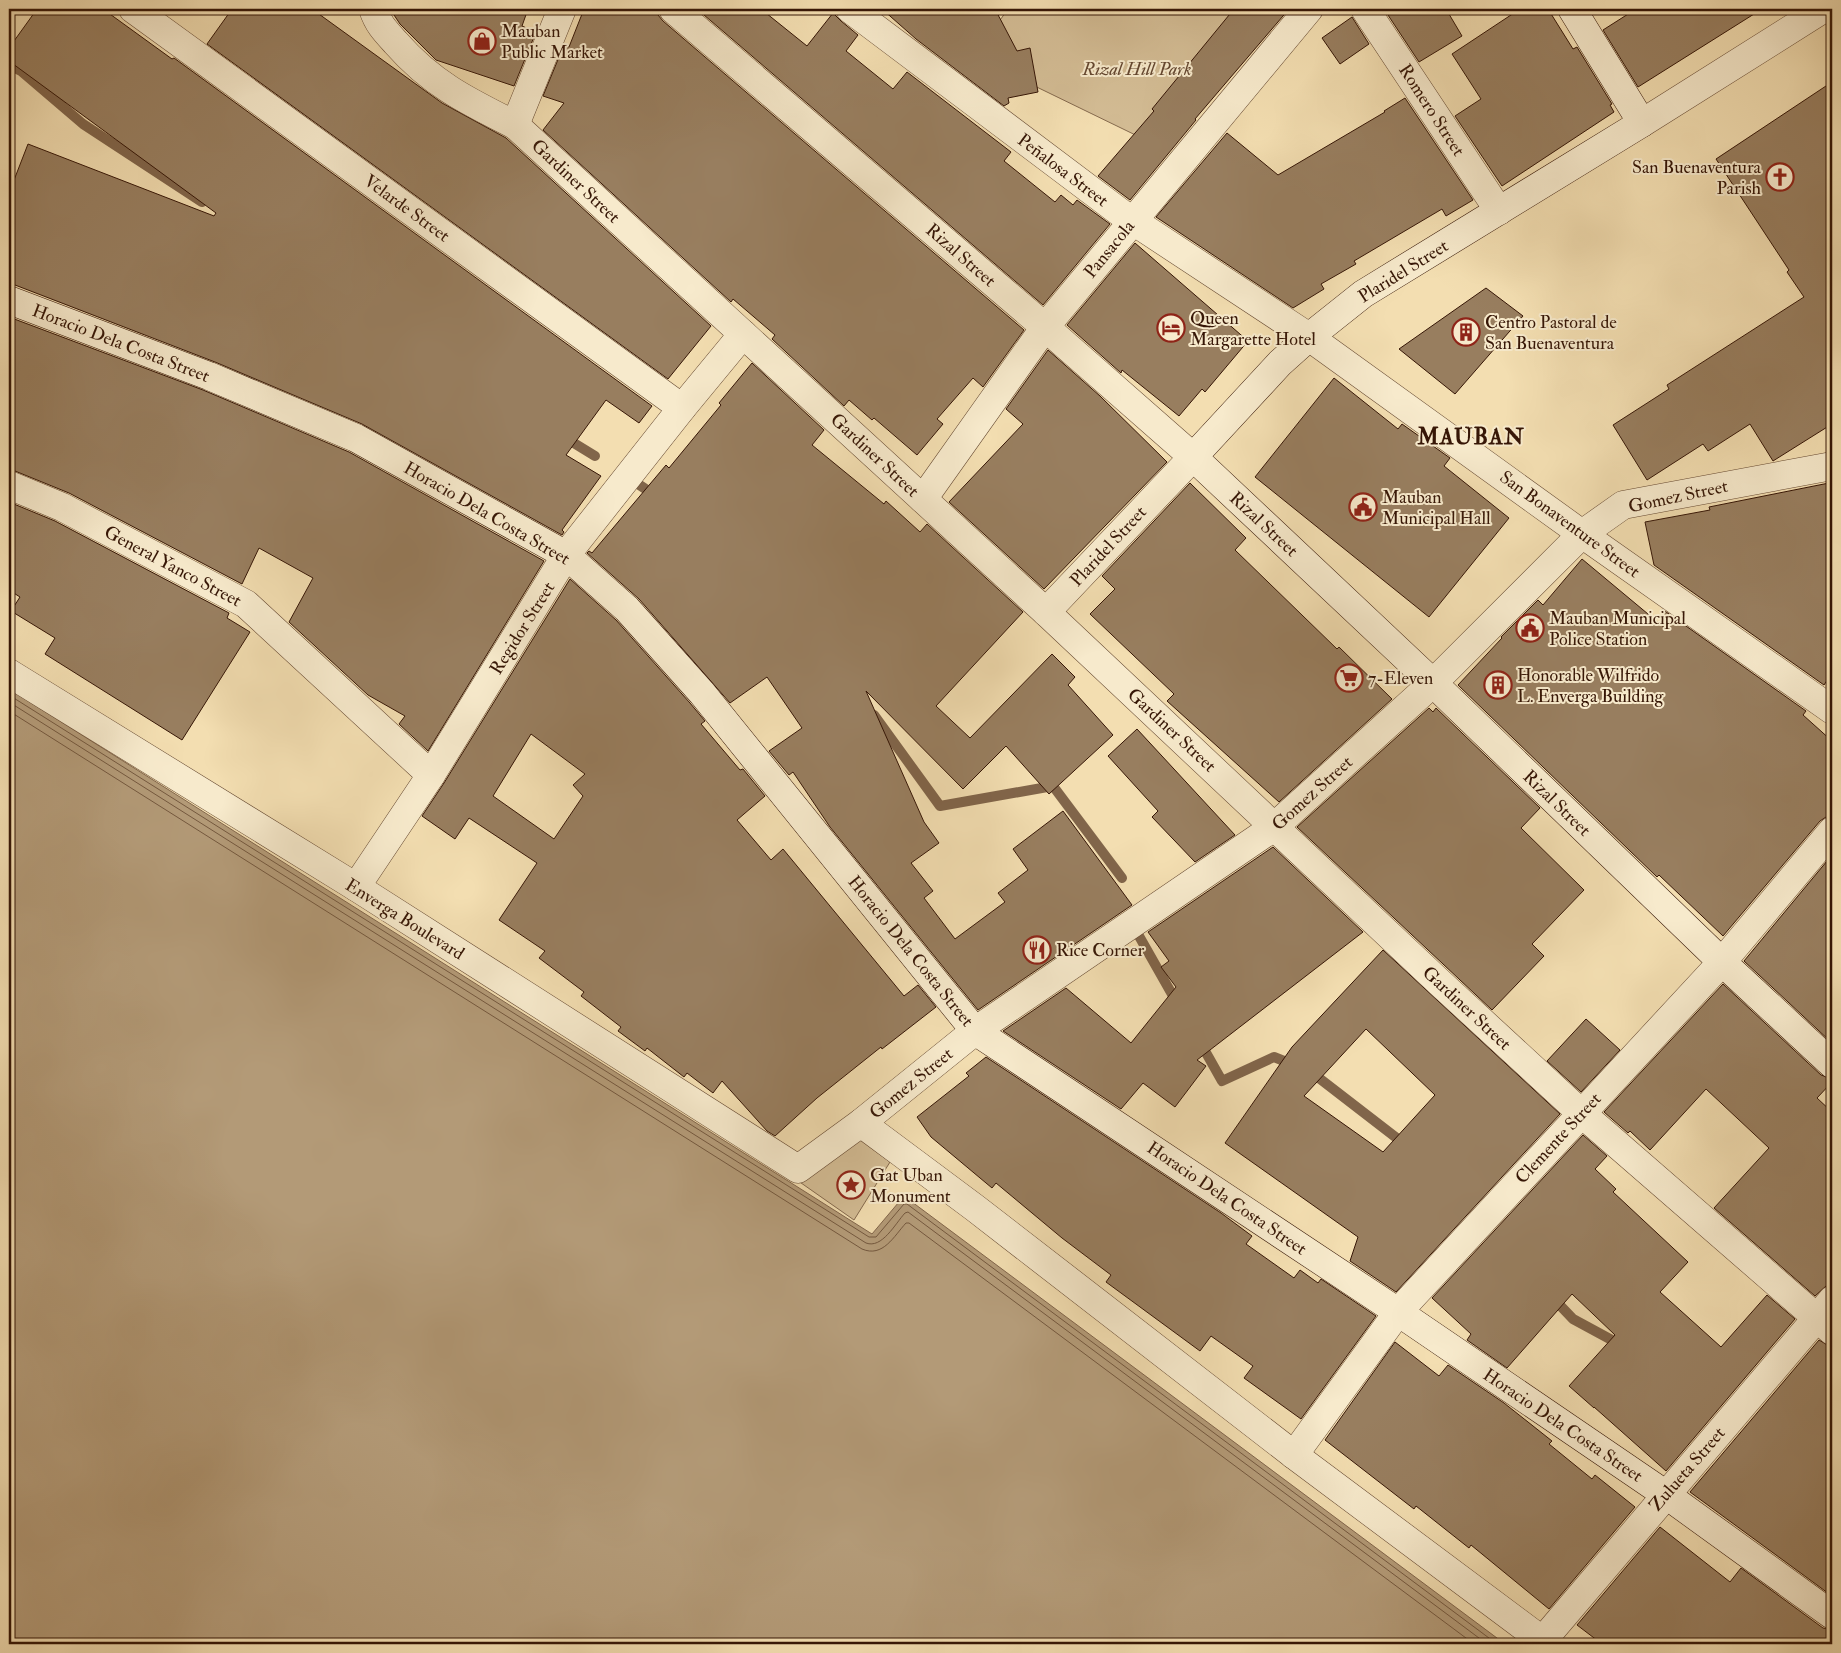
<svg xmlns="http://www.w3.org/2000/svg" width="1841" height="1653" font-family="'IM FELL Double Pica',serif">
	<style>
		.green { fill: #d3bc94; stroke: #84694d }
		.water { fill: #b39a77; stroke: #81654a }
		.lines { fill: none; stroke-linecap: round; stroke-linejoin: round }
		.shore { stroke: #74583e; stroke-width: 1 }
		.stream { stroke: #81654a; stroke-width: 10 }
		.building { fill: #987e5f; stroke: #361606; fill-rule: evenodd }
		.street-casing { stroke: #654831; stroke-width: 29 }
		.secondary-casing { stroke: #361606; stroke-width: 29 }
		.street { stroke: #f7eacc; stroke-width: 28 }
		.secondary { stroke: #f7eacc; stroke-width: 28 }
		.labels { text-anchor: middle; stroke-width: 4; stroke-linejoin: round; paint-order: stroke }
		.poi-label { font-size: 18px; fill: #361606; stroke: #f7eacc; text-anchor: start }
		.park-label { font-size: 18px; font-style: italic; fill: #654831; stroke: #f7eacc }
		.street-label { font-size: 18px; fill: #361606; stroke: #f7eacc }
		.district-label { font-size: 22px; font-weight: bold; letter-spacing: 1px; fill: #361606; stroke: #f7eacc }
	</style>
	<rect width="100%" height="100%" fill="#f3deb1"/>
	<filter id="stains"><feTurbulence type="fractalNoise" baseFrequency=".004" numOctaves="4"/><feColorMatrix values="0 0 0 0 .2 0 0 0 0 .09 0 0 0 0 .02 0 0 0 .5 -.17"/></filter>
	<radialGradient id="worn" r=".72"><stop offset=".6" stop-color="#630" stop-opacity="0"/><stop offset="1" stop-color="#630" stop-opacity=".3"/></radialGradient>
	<!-- green -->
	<g class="green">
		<path d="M1008,9H1254L1156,145L1012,75L980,48Z"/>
		<path d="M853,1135L890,1162L854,1220L794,1178Z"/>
	</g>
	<!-- water -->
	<path class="water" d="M9,689L872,1234L904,1196L1505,1644H9Z"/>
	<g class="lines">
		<!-- shore -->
		<g class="shore">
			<path d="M9,695L869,1237H876L904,1204H907L1497,1644"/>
			<path d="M9,702L866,1243C882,1249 895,1224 905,1213L908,1212L1487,1644"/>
			<path d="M9,711L862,1249C883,1258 894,1236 906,1223H909L1474,1644"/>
		</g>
		<!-- stream -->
		<g class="stream">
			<path d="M9,65L21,71L83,124L202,202"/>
			<path d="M564,437L595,456"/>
			<path d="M632,480L656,496"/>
			<path d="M874,715L940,806L1053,786L1122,878"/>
			<path d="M1139,936L1177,1003"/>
			<path d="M1200,1042L1222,1081L1274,1057L1294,1065"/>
			<path d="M1309,1072L1315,1075L1407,1146"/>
			<path d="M1552,1297L1573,1319L1621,1345"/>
		</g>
	</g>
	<!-- building -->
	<g class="building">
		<path d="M37,9H103L172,59L174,58L652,406L639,423L606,400L566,455L601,476L562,530L564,532L562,535L362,424L215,362L15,285H9V193L28,144L214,216L216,213L9,61V48Z"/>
		<path d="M232,9H312L442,103L506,138L711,326L668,379L207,44Z"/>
		<path d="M390,9H528L522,26L536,32L514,86L436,60L400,24Z"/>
		<path d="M584,9H658V15L663,21L1024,330L983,387L973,378L937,419L943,424L917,455L874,418L872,420L849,400L844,406L772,339L775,335L733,299L731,302L543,130L564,103L543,96L564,45L569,47Z"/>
		<path d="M697,9H761L807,46L833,13L841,21L858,35L846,51L893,89L907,72L1011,152L1004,161L1055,202L1061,195L1073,205L1077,200L1110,224L1043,305Z"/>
		<path d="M882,9H995L1017,51L1030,48L1038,92L1008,98L1009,103L1004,106L916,39Z"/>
		<path d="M1234,9H1289L1195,119L1196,120L1130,200L1098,176L1154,111L1152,109Z"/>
		<path d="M1384,9H1446L1462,36L1419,62Z"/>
		<path d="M1520,9H1548L1573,49L1577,47L1612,104L1610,105L1614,112L1502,186L1455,116L1481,99L1452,54Z"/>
		<path d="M1636,9H1762L1638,87L1603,30Z"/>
		<path d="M1352,17L1369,44L1340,64L1322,38Z"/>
		<path d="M1832,82V424L1773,461L1750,424L1708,451L1703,444L1647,480L1613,425L1669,389L1667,385L1804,297L1787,272L1789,270L1716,159Z"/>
		<path d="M1405,98L1473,200L1446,216L1442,209L1354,261L1356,264L1321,284L1324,289L1293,308L1156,217L1227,133L1278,175L1385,112L1384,111Z"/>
		<path d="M1135,243L1248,341L1205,392L1202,389L1179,416L1122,370L1121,373L1067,325Z"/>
		<path d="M1486,288L1523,316L1455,394L1399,349Z"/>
		<path d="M9,317L203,390L349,452L544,561L428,751L399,724L405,716L368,695L289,622L313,578L259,548L242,584L69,493L15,471L9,470Z"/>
		<path d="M1048,350L1100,396L1167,462L1044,589L949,502L1023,424L1006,409Z"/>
		<path d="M752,363L824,430L812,445L884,504L886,501L920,532L927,524L1023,612L936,706L970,738L1052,654L1075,677L1068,685L1113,735L1049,794L1006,746L963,789L866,691L924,822L939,843L911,863L933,891L924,898L955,939L1005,902L998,893L1028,870L1013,849L1063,811L1132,905L978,1010L830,827L793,772L789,775L769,751L802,728L767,677L730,703L639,599L587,553L589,551L592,553L666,465L669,468L721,405L719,403Z"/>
		<path d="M1334,378L1398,429L1402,424L1450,458L1444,466L1509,518L1429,617L1255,477Z"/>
		<path d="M1190,483L1246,538L1235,550L1337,649L1339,647L1392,699L1279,802L1167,701L1174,694L1090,614L1115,589L1102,576Z"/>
		<path d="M1829,483L1832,502V673L1824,685L1654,565L1645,522L1710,510L1709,507Z"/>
		<path d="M9,502L55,521L229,613L227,618L250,632L182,740L45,654L55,638L11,611L20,597L9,590Z"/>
		<path d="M1582,559L1666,629L1662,609L1806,711L1803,715L1832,741V816L1826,817L1820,821L1723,936L1659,875L1657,877L1458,685L1502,638L1501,637L1538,600L1543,605Z"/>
		<path d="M570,579L616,620L690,703L705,721L701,724L740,770L743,769L765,796L737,820L771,860L783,849L904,996L918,985L936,1007L882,1049L881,1047L817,1098L775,1136L767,1131L722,1081L713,1093L687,1073L684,1077L647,1048L645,1051L618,1031L621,1027L581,996L584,992L539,958L545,951L499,920L537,863L469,818L455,839L422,816L444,783ZM531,734L585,774L573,785L583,796L554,839L493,796Z"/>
		<path d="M1429,708L1433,712L1436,708L1540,808L1521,828L1584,890L1532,944L1544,956L1492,1010L1297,827Z"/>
		<path d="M1137,729L1235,835L1195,862L1152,817L1158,811L1108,756Z"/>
		<path d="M1273,847L1363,932L1197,1060L1206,1066L1175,1107L1143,1083L1121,1109L1003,1031L1066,988L1131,1043L1176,987L1161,967L1169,961L1148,932Z"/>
		<path d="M1832,855V1043L1744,961Z"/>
		<path d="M1383,950L1560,1114L1396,1292L1350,1261L1358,1237L1225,1143L1292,1047ZM1366,1029L1435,1095L1383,1152L1304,1096Z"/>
		<path d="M1723,984L1821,1075L1832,1079V1082L1817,1098L1832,1112V1285L1826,1286L1815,1296L1714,1208L1769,1148L1706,1089L1650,1150L1630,1131L1628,1133L1604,1112Z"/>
		<path d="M1586,1019L1620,1050L1581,1092L1547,1061Z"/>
		<path d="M986,1057L1221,1213L1252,1236L1246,1244L1294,1278L1300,1270L1318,1283L1321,1279L1376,1316L1301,1419L1244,1378L1253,1366L1211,1336L1200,1351L1106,1282L1111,1275L1062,1238L996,1183L992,1188L931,1137L917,1117L969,1076L966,1073Z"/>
		<path d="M1583,1135L1607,1156L1595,1169L1616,1189L1613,1192L1688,1262L1660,1292L1721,1347L1767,1295L1795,1319L1666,1471L1594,1407V1408L1569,1386L1615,1335L1572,1294L1507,1368L1467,1340L1471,1334L1432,1298Z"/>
		<path d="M1819,1340L1829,1346H1832V1596L1690,1492Z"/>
		<path d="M1395,1342L1439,1376L1448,1365L1504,1403L1552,1441L1549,1444L1592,1479L1595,1475L1635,1507L1549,1609L1471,1545L1469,1548L1416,1506L1414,1509L1325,1440Z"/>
		<path d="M1660,1527L1730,1582L1741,1568L1823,1628L1832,1630V1644H1602L1577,1625Z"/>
	</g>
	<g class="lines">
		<!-- street casing -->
		<g class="street-casing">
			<g id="street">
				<path d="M133,9L682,408"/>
				<path d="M373,9C378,24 385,31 396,43C432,84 467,101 515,125L1046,612L1439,982L1581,1113L1832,1331"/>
				<path d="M673,9L1045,327L1193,457L1046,612"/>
				<path d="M850,9L1121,213L1309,337L1582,534L1832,710"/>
				<path d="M1365,9L1499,211"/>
				<path d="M1642,123L1823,9"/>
				<path d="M515,125L562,9"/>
				<path d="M9,485L62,507L246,604L431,775"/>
				<path d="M923,499L1045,327L1309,9"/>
				<path d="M9,673L356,887L798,1169L861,1123L975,1031L1274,827L1433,683L1582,534L1623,505L1832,466"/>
				<path d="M356,887L431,775L566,555L682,408L743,334"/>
				<path d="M861,1123L975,1208L1294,1455L1547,1644"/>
				<path d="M1294,1455L1398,1312L1722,962L1832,831"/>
				<path d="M1543,1640L1832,1300"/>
			</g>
		</g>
		<!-- secondary casing -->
		<g class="secondary-casing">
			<g id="secondary">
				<path d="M1572,9L1642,123L1363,294L1309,337L1280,363L1193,457L1433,683L1722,962L1832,1064"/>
				<path d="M9,300L209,376L356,438L566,555L627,609L702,693L975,1031L1398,1312L1665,1494L1832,1615"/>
			</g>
		</g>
		<!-- street -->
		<use href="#street" class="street"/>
		<!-- secondary -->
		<use href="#secondary" class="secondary"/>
	</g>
	<!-- icons -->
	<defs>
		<g id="shop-ring" transform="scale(1.4375)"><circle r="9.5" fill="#f7eacc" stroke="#8f2418" stroke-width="1.5"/><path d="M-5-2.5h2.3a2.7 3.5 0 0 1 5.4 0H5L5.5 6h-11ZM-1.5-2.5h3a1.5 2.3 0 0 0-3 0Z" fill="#8f2418"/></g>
		<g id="church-ring" transform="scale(1.4375)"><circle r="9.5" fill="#f7eacc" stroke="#8f2418" stroke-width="1.5"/><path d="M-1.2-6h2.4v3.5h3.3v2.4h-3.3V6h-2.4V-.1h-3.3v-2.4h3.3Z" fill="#8f2418"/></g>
		<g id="hotel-ring" transform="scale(1.4375)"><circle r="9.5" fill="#f7eacc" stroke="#8f2418" stroke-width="1.5"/><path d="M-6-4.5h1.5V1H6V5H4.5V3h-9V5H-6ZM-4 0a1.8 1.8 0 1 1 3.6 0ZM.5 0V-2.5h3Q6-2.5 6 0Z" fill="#8f2418"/></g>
		<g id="building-ring" transform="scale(1.4375)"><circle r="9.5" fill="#f7eacc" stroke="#8f2418" stroke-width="1.5"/><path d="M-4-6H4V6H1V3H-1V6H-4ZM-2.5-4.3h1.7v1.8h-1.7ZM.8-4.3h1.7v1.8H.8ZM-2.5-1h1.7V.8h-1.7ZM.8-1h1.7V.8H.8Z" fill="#8f2418"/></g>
		<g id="civic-ring" transform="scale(1.4375)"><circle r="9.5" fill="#f7eacc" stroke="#8f2418" stroke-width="1.5"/><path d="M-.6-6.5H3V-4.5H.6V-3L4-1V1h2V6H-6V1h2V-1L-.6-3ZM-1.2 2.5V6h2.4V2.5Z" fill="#8f2418"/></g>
		<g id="supermarket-ring" transform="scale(1.4375)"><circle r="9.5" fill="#f7eacc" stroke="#8f2418" stroke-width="1.5"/><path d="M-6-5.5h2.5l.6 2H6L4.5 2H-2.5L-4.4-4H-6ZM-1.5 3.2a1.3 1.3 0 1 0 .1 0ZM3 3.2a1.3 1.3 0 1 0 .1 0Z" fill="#8f2418"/></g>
		<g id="restaurant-ring" transform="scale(1.4375)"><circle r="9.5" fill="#f7eacc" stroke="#8f2418" stroke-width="1.5"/><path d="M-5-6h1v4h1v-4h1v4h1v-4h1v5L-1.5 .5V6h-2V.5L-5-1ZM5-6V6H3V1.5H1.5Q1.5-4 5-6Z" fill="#8f2418"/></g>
		<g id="sight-ring" transform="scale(1.4375)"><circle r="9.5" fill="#f7eacc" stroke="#8f2418" stroke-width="1.5"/><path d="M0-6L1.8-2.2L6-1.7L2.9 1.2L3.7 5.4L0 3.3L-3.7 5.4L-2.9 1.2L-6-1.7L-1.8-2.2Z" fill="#8f2418"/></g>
	</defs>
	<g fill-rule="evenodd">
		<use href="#shop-ring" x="482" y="41"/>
		<use href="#church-ring" x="1780" y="177"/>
		<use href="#hotel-ring" x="1171" y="328"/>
		<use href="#building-ring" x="1466" y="332"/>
		<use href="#civic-ring" x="1363" y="507"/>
		<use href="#civic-ring" x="1530" y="628"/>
		<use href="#supermarket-ring" x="1349" y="678"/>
		<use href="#building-ring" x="1498" y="685"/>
		<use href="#restaurant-ring" x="1037" y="950"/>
		<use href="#sight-ring" x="851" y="1185"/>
	</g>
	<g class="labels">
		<!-- poi labels -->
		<g class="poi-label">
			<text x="501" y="37">Mauban<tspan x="501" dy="21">Public Market</tspan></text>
			<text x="1761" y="173" text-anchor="end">San Buenaventura<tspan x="1761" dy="21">Parish</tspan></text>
			<text x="1190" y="324">Queen<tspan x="1190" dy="21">Margarette Hotel</tspan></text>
			<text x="1485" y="328">Centro Pastoral de<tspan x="1485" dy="21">San Buenaventura</tspan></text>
			<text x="1382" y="503">Mauban<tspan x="1382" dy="21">Municipal Hall</tspan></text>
			<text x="1549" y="624">Mauban Municipal<tspan x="1549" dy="21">Police Station</tspan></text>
			<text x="1517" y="681">Honorable Wilfrido<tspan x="1517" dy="21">L. Enverga Building</tspan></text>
			<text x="1368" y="684">7-Eleven</text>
			<text x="1056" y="956">Rice Corner</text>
			<text x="870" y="1181">Gat Uban<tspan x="870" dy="21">Monument</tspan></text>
		</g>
		<!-- park labels -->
		<g class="park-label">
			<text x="1137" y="75">Rizal Hill Park</text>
		</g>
		<!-- street labels -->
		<g class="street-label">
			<text transform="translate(1432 110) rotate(57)" y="6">Romero Street</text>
			<text transform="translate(1063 170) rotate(37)" y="6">Peñalosa Street</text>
			<text transform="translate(576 181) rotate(43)" y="6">Gardiner Street</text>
			<text transform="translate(407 208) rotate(36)" y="6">Velarde Street</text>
			<text transform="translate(1109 249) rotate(-51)" y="6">Pansacola</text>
			<text transform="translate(961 255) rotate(41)" y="6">Rizal Street</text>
			<text transform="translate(1403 271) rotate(-32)" y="6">Plaridel Street</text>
			<text transform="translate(121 343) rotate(21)" y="6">Horacio Dela Costa Street</text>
			<text transform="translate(875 455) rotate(43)" y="6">Gardiner Street</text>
			<text transform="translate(1678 496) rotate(-12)" y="6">Gomez Street</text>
			<text transform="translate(487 513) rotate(30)" y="6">Horacio Dela Costa Street</text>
			<text transform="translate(1264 524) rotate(43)" y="6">Rizal Street</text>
			<text transform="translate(1570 524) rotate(36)" y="6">San Bonaventure Street</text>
			<text transform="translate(1108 546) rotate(-47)" y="6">Plaridel Street</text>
			<text transform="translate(173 566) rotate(28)" y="6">General Yanco Street</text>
			<text transform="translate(522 628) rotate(-58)" y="6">Regidor Street</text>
			<text transform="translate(1172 730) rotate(43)" y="6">Gardiner Street</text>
			<text transform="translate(1312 793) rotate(-42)" y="6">Gomez Street</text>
			<text transform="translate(1557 803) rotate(44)" y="6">Rizal Street</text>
			<text transform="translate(405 919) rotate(32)" y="6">Enverga Boulevard</text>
			<text transform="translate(911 951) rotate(51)" y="6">Horacio Dela Costa Street</text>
			<text transform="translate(1467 1008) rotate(43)" y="6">Gardiner Street</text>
			<text transform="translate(911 1083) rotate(-39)" y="6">Gomez Street</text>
			<text transform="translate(1558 1138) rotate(-47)" y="6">Clemente Street</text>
			<text transform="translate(1227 1198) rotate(34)" y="6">Horacio Dela Costa Street</text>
			<text transform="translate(1563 1425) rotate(34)" y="6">Horacio Dela Costa Street</text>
			<text transform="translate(1687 1469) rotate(-49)" y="6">Zulueta Street</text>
		</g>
		<!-- district labels -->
		<g class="district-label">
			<text x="1471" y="444">MAUBAN</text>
		</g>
	</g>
	<!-- margin -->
	<rect width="1841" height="1653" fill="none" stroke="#f3deb1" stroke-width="30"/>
	<rect x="10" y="10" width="1821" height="1633" fill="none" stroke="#361606" stroke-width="2.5"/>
	<rect x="15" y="15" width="1811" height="1623" fill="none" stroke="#361606"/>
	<rect width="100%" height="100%" filter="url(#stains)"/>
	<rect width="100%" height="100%" fill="url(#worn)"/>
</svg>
